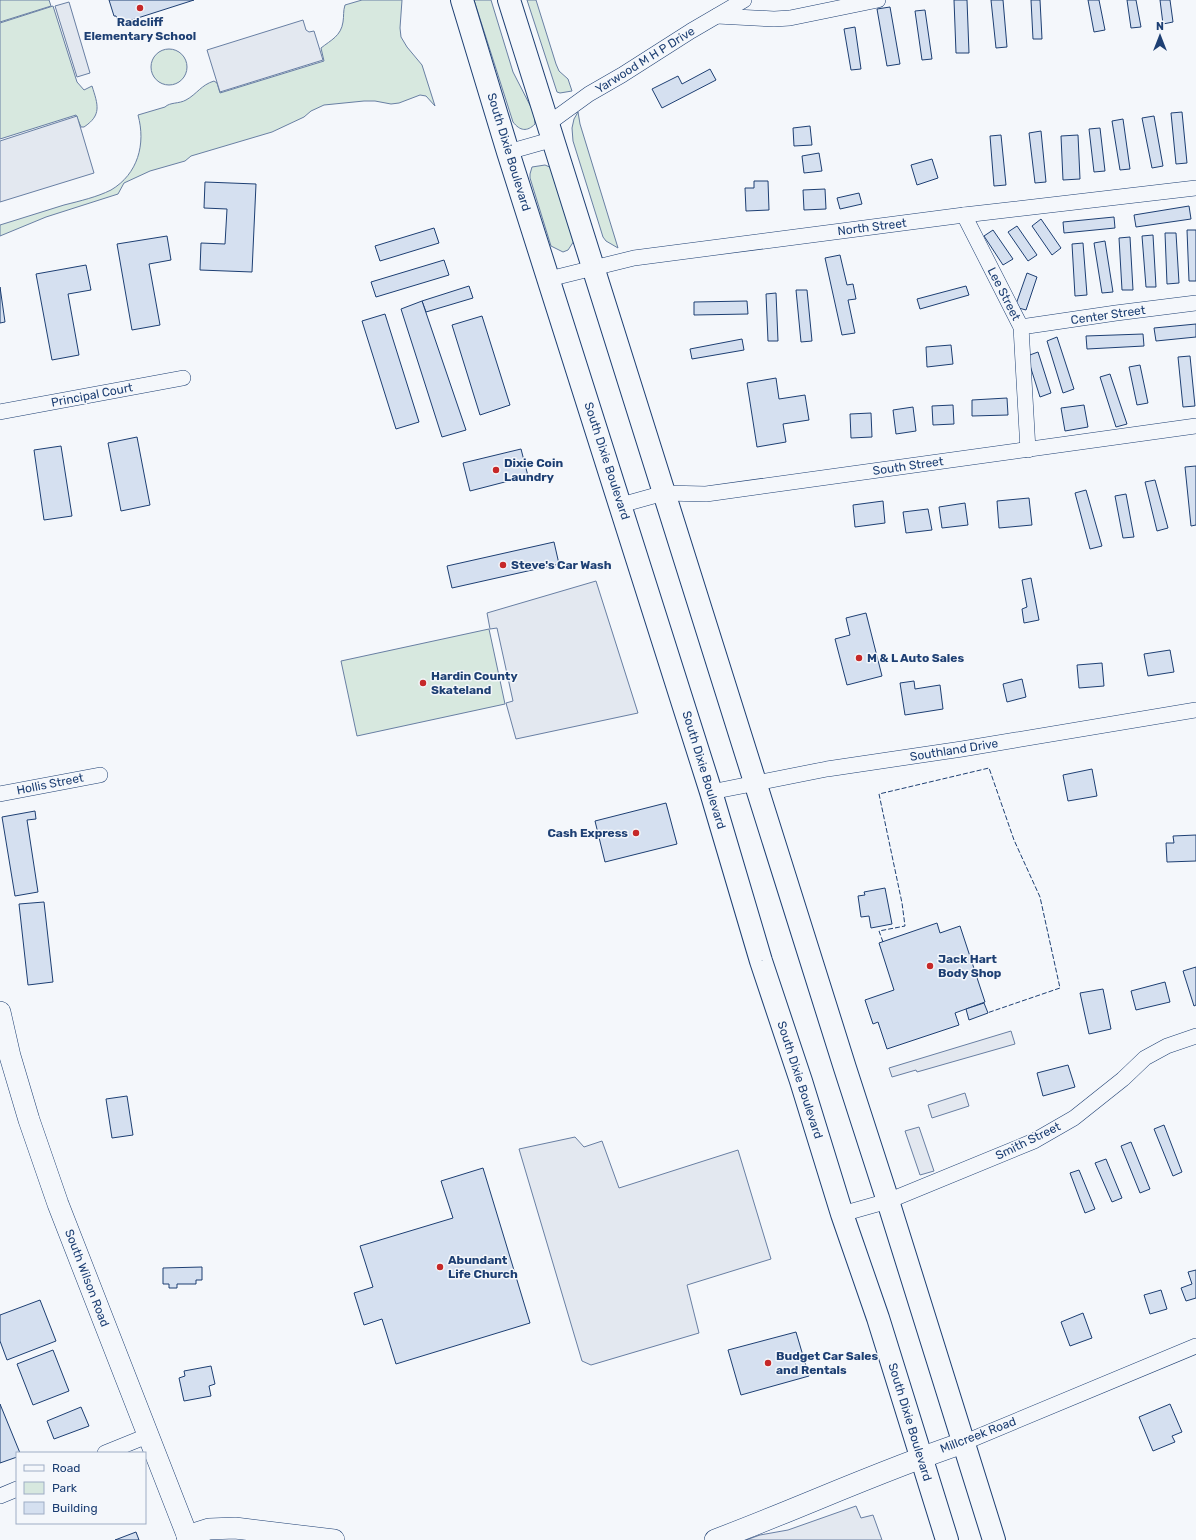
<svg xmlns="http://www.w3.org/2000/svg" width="1196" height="1540" font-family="Rubik,sans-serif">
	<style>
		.green { fill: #d7e8df; stroke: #687fa3 }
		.parking { fill: #e3e8f0; stroke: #687fa3 }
		.building { fill: #d5e0f0; stroke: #1d3f73 }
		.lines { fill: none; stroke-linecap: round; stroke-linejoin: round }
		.street-casing { stroke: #1d3f73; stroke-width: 16 }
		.secondary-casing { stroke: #1d3f73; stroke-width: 22 }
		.highway-casing { stroke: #1d3f73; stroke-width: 24 }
		.street { stroke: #f4f7fb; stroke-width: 15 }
		.secondary { stroke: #f4f7fb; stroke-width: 21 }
		.highway { stroke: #f4f7fb; stroke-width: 22 }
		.fence { stroke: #1d3f73; stroke-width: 1; stroke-dasharray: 5 2; stroke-linecap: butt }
		.poi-dot { fill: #c62828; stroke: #f4f7fb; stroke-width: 1.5 }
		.labels { text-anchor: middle; stroke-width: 3; stroke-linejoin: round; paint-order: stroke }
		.poi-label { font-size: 12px; font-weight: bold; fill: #1d3f73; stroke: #f4f7fb; text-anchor: start }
		.street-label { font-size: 12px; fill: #1d3f73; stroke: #f4f7fb }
	</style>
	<rect width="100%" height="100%" fill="#f4f7fb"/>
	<!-- green -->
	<g class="green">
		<path d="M0,0H49L51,6L0,22Z"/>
		<path d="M362,0H402L400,28L401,37L407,47L422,65L435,106L426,96L420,95L399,103L391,104L375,101H364L324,105L311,111L304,117L272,132L191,156L185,161L150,171L124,183L118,194L46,217L0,236V225C21,218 43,212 64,205C80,201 97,197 111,190C138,174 146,144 138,115L165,107C170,102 179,104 186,100C197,94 201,85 214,81L217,83L220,93L324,61L321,48C331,40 341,36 343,22C344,16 343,11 345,5Z"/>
		<path d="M474,0H491L513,72L534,113L535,124C527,132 520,131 513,122Z"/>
		<path d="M527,0H536L556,64L559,71L568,79L572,91L560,93L557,92Z"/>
		<path d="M53,6L77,82L84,90L92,86C98,105 102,115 84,127H81L76,115L0,139V23Z"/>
		<circle cx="169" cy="67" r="18"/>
		<path d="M578,112L580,124L618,248L606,241L603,237L573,141L572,128L574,119Z"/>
		<path d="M545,165L552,168L574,241L568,250L563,252L551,246L530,178V174L532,167Z"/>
		<path d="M489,629L505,704L357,736L341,661Z"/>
	</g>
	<!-- parking -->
	<g class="parking">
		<path d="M69,2L90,73L77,77L55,6Z"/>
		<path d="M303,20L306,30L309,32L314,31L323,60L220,92L207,50Z"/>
		<path d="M77,116L94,173L0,202V141Z"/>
		<path d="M596,581L638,713L516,739L506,703L513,701L497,628L490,629L487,613Z"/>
		<path d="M1011,1031L1015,1044L917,1072L916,1070L892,1077L889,1068Z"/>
		<path d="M965,1093L969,1106L932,1118L928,1105Z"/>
		<path d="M919,1127L934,1171L920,1175L905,1131Z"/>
		<path d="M575,1137L584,1147L602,1141L619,1188L738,1150L771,1259L687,1285L699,1333L591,1365L582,1361L519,1149Z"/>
		<path d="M856,1506L861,1518L873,1515L882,1540H746L760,1535L788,1530Z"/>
	</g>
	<!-- building -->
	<g class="building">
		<path d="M109,0H194L119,24L116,16H114Z"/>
		<path d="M954,0H967L969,53H956Z"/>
		<path d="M991,0H1003L1007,47L996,48Z"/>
		<path d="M1031,0H1040L1042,39H1033Z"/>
		<path d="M1088,0H1099L1105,30L1094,32Z"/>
		<path d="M1127,0H1136L1141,27L1131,28Z"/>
		<path d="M1160,0H1170L1173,22L1163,24Z"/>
		<path d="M890,7L900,64L887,66L877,9Z"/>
		<path d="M925,10L932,59L922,60L915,11Z"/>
		<path d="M855,27L861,69L851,70L844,29Z"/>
		<path d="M710,69L716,80L662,108L652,89L678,76L682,84Z"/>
		<path d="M1182,112L1187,163L1176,164L1171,113Z"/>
		<path d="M1154,116L1163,166L1152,168L1142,118Z"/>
		<path d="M1123,119L1130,169L1120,170L1112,121Z"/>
		<path d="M810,126L812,145L794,146L793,128Z"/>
		<path d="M1100,128L1105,171L1094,172L1089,129Z"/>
		<path d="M1041,131L1046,182L1035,183L1029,133Z"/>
		<path d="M1001,135L1006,185L994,186L990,136Z"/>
		<path d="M1078,135L1080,179L1063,180L1061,136Z"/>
		<path d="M819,153L822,171L804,173L802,156Z"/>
		<path d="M932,159L938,178L917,185L911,165Z"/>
		<path d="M754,181H768L769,210L746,211L745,188H754Z"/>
		<path d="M205,182L256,184L252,272L200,270L201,243L225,244L227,209L204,208Z"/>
		<path d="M825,189L826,209L804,210L803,190Z"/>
		<path d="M859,193L862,204L840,209L837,198Z"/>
		<path d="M1189,206L1191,219L1136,227L1134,215Z"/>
		<path d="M1114,217L1115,228L1064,233L1063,222Z"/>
		<path d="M1041,219L1061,248L1052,255L1032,226Z"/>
		<path d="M1017,226L1037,255L1028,261L1008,232Z"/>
		<path d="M434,228L439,243L380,261L375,246Z"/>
		<path d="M993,230L1013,259L1003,265L984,236Z"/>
		<path d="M1187,230H1196V281H1189Z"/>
		<path d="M1165,233H1176L1179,283L1167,284Z"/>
		<path d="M1153,235L1156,287H1146L1142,236Z"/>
		<path d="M167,236L171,260L149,264L160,325L132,330L117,244Z"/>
		<path d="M1130,237L1133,290H1122L1119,238Z"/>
		<path d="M1105,241L1113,292L1102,293L1094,243Z"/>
		<path d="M1083,243L1087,295L1075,296L1072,244Z"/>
		<path d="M840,255L847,285L853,284L856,299L848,300L855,333L842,335L825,258Z"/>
		<path d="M444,260L449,275L376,297L371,282Z"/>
		<path d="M86,265L91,290L68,294L79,355L52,360L36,274Z"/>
		<path d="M1027,273L1037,277L1026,310L1015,307Z"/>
		<path d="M469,286L473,298L426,312L422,301Z"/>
		<path d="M966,286L969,295L920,309L917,299Z"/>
		<path d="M0,287L5,322L0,323Z"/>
		<path d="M796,290H807L812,341L801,342Z"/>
		<path d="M776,293L778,341H768L766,294Z"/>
		<path d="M422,301L466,430L442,437L401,309Z"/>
		<path d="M747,301L748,314L694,315V302Z"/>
		<path d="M385,314L419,422L396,429L362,321Z"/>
		<path d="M482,316L510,405L480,415L452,325Z"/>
		<path d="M1196,324V337L1156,341L1154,328Z"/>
		<path d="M1143,334L1144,346L1087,349L1086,336Z"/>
		<path d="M1057,337L1074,389L1063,393L1047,341Z"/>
		<path d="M742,339L744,350L692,359L690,349Z"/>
		<path d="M951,345L953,364L927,367L926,347Z"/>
		<path d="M1038,352L1051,393L1040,397L1027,356Z"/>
		<path d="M1190,356L1195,406L1183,407L1178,357Z"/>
		<path d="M1140,365L1148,403L1137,405L1129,367Z"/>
		<path d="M1110,374L1127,424L1116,427L1100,377Z"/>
		<path d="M776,378L779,399L805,395L809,420L783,424L786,442L757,447L747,383Z"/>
		<path d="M1007,398L1008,415L972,416V400Z"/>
		<path d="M953,405L954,424L933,425L932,406Z"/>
		<path d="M1084,405L1088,427L1065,431L1061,408Z"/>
		<path d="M913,407L916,431L896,434L893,410Z"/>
		<path d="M871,413L872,437L851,438L850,414Z"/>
		<path d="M137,437L150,505L121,511L108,443Z"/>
		<path d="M61,446L72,516L44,520L34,450Z"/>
		<path d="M521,449L528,476L470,491L463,463Z"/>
		<path d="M1196,466V525L1191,526L1185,467Z"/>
		<path d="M1155,480L1168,528L1157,531L1145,482Z"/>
		<path d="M1086,490L1102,546L1090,549L1075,493Z"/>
		<path d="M1126,494L1134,537L1123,538L1115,496Z"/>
		<path d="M1029,498L1032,525L999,528L997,501Z"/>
		<path d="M883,501L885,523L855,527L853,505Z"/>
		<path d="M965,503L968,525L942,528L939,507Z"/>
		<path d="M928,509L932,530L906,533L903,512Z"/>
		<path d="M554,542L559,564L452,588L447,566Z"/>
		<path d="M1031,578L1039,620L1024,623L1022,609L1027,607L1022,580Z"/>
		<path d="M866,613L882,676L847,685L835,639L850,635L846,618Z"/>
		<path d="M1170,650L1174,672L1148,676L1144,654Z"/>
		<path d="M1102,663L1104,686L1079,688L1077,665Z"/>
		<path d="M1022,679L1026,697L1007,702L1003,684Z"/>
		<path d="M914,681L915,689L940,685L943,709L905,715L900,683Z"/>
		<path d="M1092,769L1097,796L1068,801L1063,775Z"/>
		<path d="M666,803L677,844L605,862L595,821Z"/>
		<path d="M35,811L36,819L27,820L38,892L15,896L2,817Z"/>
		<path d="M1196,835V861L1167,862L1166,843H1174L1173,836Z"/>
		<path d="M885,888L892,924L871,928L869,916L861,917L858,896L865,895L864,892Z"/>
		<path d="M44,902L53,982L28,985L19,904Z"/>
		<path d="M937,923L940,933L960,926L985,1002L955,1013L959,1025L887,1049L878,1022L873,1024L865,1000L894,990L879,943Z"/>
		<path d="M1196,967V1005L1194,1006L1183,971Z"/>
		<path d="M1165,982L1170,1002L1136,1010L1131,991Z"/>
		<path d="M1103,989L1111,1029L1089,1034L1080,993Z"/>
		<path d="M984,1003L988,1013L969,1020L966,1009Z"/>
		<path d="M1068,1065L1075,1087L1043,1096L1037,1073Z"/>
		<path d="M127,1096L133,1135L112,1138L106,1099Z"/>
		<path d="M1164,1125L1182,1172L1173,1176L1154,1129Z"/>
		<path d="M1131,1142L1150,1189L1140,1193L1121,1146Z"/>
		<path d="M1106,1159L1122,1198L1112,1202L1095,1163Z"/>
		<path d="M483,1168L530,1323L396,1364L382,1319L364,1325L354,1293L373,1287L360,1246L453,1218L441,1181Z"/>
		<path d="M1079,1170L1095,1209L1085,1213L1070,1173Z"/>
		<path d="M202,1267V1280H196V1284H177V1288H169V1284H163V1268Z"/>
		<path d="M1196,1270V1298L1186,1301L1181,1288L1192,1284L1188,1272Z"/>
		<path d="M1161,1290L1167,1309L1150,1314L1144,1295Z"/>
		<path d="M40,1300L56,1341L7,1360L0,1341V1315Z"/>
		<path d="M1083,1313L1092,1338L1070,1346L1061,1322Z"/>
		<path d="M796,1332L809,1376L741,1395L728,1350Z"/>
		<path d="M53,1350L69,1391L33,1405L17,1364Z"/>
		<path d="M211,1366L215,1384L209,1386L211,1396L184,1401L179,1378L185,1376L184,1371Z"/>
		<path d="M0,1404L20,1453H17V1457L0,1463Z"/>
		<path d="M1170,1404L1182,1432L1172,1436L1175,1442L1153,1451L1139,1417Z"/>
		<path d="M81,1407L89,1426L54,1439L47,1421Z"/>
		<path d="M136,1532L139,1540H115Z"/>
	</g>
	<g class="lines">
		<!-- street casing -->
		<g class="street-casing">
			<g id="street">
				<path d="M717,16L774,19L790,18L878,0"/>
				<path d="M549,123L589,94L622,75L691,31L744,0"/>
				<path d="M508,152L554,139"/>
				<path d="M964,215L1021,327L1028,450"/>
				<path d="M549,279L634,258L964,215L1196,188"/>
				<path d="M1021,327L1116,313L1196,303"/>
				<path d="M0,412L183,378"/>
				<path d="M621,505L664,493L706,494L1196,426"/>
				<path d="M711,792L827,769L962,749L1196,710"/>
				<path d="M0,794L100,775"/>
				<path d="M842,1214L888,1201L1034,1141L1074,1118L1123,1079L1145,1058L1167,1046L1196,1036"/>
				<path d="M963,1443L1196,1346"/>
				<path d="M105,1453L147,1436"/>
				<path d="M0,1496L17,1489"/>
			</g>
		</g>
		<!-- secondary casing -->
		<g class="secondary-casing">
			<g id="secondary">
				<path d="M0,1012L10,1056L29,1120L58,1204L189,1540"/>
				<path d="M187,1536L209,1529L235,1528L334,1540"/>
				<path d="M715,1540C798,1509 879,1471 963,1443"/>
			</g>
		</g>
		<!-- highway casing -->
		<g class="highway-casing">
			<g id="highway">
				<path d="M462,0L508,152L711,792L761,961L801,1081L842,1214L878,1318L947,1540"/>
				<path d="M509,0L845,1068L888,1201L994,1540"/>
			</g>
		</g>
		<!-- street -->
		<use href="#street" class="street"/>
		<!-- secondary -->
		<use href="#secondary" class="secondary"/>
		<!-- highway -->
		<use href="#highway" class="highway"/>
		<!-- fence -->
		<path class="fence" d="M883,942L879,931L905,926L902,903L879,794L989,768L1014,840L1040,897L1060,988L987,1013"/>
	</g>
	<!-- markers -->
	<g class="poi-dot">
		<circle cx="140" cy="8" r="4"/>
		<circle cx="496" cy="470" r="4"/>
		<circle cx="503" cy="565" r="4"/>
		<circle cx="859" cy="658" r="4"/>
		<circle cx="423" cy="683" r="4"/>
		<circle cx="636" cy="833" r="4"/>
		<circle cx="930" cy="966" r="4"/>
		<circle cx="440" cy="1267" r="4"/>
		<circle cx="768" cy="1363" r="4"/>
	</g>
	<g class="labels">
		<!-- poi labels -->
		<g class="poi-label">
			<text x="140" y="26" text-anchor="middle">Radcliff<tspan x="140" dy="14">Elementary School</tspan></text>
			<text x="504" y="467">Dixie Coin<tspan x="504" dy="14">Laundry</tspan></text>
			<text x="511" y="569">Steve's Car Wash</text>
			<text x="867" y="662">M &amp; L Auto Sales</text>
			<text x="431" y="680">Hardin County<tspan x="431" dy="14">Skateland</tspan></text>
			<text x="628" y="837" text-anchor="end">Cash Express</text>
			<text x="938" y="963">Jack Hart<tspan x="938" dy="14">Body Shop</tspan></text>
			<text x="448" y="1264">Abundant<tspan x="448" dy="14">Life Church</tspan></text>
			<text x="776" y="1360">Budget Car Sales<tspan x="776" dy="14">and Rentals</tspan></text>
		</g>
		<!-- street labels -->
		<g class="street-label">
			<text transform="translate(645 60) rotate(-32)" y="4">Yarwood M H P Drive</text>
			<text transform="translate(509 152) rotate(73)" y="4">South Dixie Boulevard</text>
			<text transform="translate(872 227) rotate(-7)" y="4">North Street</text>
			<text transform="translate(1004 294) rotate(63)" y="4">Lee Street</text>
			<text transform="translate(1108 315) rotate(-8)" y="4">Center Street</text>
			<text transform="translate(92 395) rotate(-11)" y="4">Principal Court</text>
			<text transform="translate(607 461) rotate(72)" y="4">South Dixie Boulevard</text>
			<text transform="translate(908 466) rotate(-8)" y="4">South Street</text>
			<text transform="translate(954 750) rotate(-9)" y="4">Southland Drive</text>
			<text transform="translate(704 770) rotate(73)" y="4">South Dixie Boulevard</text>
			<text transform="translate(50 784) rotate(-11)" y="4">Hollis Street</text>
			<text transform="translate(800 1080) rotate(72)" y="4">South Dixie Boulevard</text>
			<text transform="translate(1028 1141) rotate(-26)" y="4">Smith Street</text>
			<text transform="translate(87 1278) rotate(69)" y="4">South Wilson Road</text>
			<text transform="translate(910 1422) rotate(73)" y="4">South Dixie Boulevard</text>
			<text transform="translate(978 1435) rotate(-21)" y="4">Millcreek Road</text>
		</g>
	</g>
	<!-- legend -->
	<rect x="16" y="1452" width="130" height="72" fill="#f4f7fb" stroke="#9eadc5"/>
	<rect x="24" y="1465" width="20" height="6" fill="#f4f7fb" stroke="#9eadc5"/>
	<text x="52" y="1472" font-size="12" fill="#1d3f73">Road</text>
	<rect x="24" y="1482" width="20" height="12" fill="#d7e8df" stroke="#9eadc5"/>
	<text x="52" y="1492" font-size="12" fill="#1d3f73">Park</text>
	<rect x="24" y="1502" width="20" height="12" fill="#d5e0f0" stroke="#9eadc5"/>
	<text x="52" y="1512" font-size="12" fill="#1d3f73">Building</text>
	<!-- north arrow -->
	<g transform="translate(1160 36)" stroke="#f4f7fb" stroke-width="3" paint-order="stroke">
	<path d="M0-3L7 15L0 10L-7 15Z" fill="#1d3f73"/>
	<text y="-6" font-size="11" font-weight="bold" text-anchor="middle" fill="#1d3f73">N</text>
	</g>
</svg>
